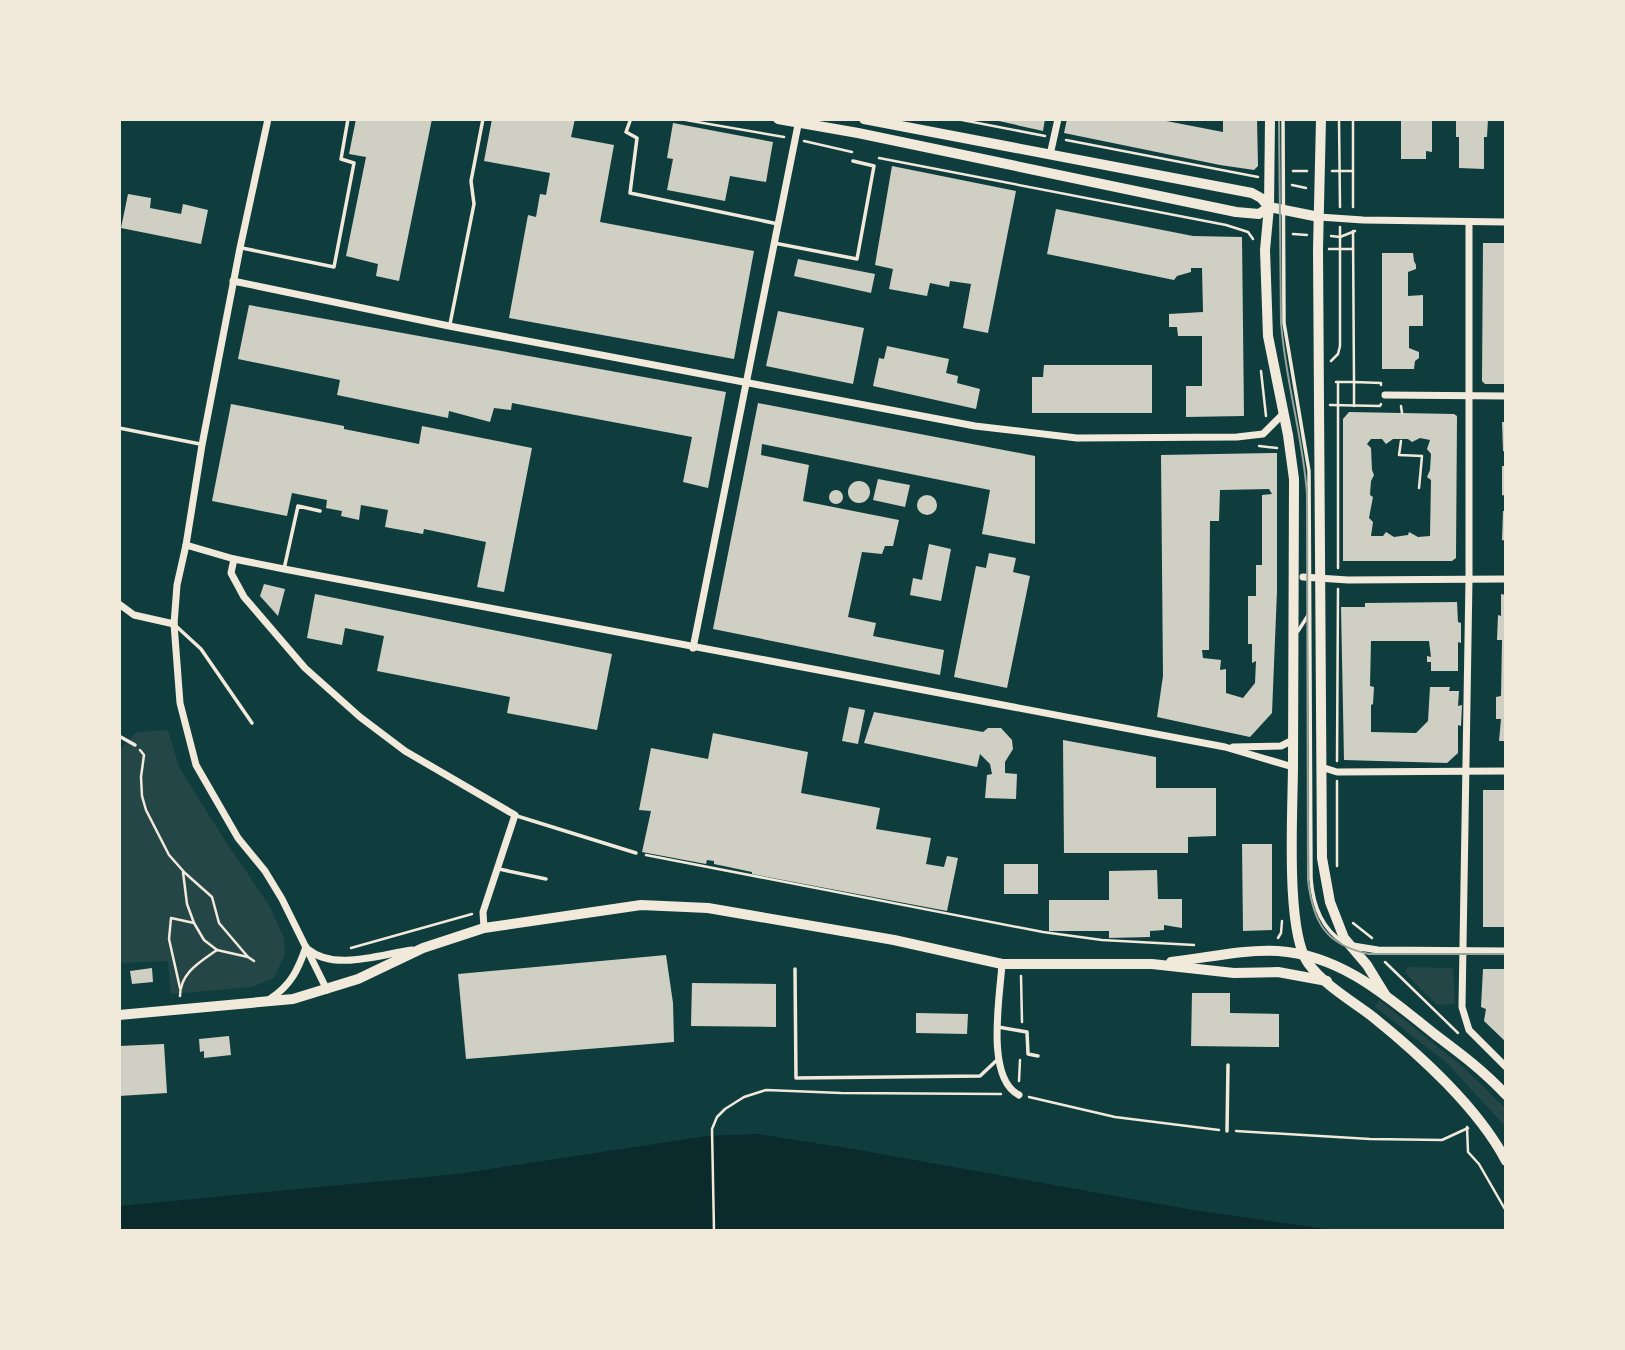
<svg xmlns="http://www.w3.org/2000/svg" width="1625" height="1350" font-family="'Roboto Condensed',sans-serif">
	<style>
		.green { fill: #244646 }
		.water { fill: #0a2a2b }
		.building { fill: #cfcfc3; fill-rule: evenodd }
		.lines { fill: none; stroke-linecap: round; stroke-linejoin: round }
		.path { stroke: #f1e9da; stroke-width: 2.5 }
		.service { stroke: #f1e9da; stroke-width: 3.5 }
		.minor { stroke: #f1e9da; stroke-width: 7 }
		.secondary { stroke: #f1e9da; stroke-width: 10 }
		.tram { stroke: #97a49c; stroke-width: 2 }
	</style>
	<rect width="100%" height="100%" fill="#0f3d3e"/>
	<!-- green -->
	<g class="green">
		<path d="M168,730L179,767L224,839L270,907L284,938L285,954L274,978L252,987L171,994L168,961L119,963V750L137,732Z"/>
		<path d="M1407,967L1453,968L1455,1004L1437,1005L1405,973Z"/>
		<path d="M1379,1000L1463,1067L1506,1109V1127L1446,1062L1375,1007Z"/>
	</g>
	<!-- water -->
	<path class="water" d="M758,1134L853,1149L1193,1210L1339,1231H119V1206L458,1174L707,1136Z"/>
	<!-- building -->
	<g class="building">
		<path d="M356,119H432L399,281L376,276L378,264L346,256L366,157L349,154Z"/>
		<path d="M492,119H575L571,137L614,145L600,222L754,251L734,359L509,318L528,215L536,217L540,194L546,195L550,173L484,161Z"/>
		<path d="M990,119H1045L1043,131Z"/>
		<path d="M1067,119H1156L1223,132V119H1257L1258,166L1254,170L1220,165L1064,133Z"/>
		<path d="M1401,119H1432V152L1426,151V159H1401Z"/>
		<path d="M1456,119H1488L1487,137H1484V169L1459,168V137H1456Z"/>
		<path d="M673,123L773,142L766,182L730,176L725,201L667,190L673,159L667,158Z"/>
		<path d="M892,166L1016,191L988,333L963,328L971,284L950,281L949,287L930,283L927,296L889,289L893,269L875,265Z"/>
		<path d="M128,194L151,198L150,208L181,214L183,204L208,210L201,244L121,228Z"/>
		<path d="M1056,209L1193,236L1242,237L1244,416L1186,417V386H1202V336H1178L1177,327H1169V314L1203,312L1202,268H1191V272L1177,276L1174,280L1047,254Z"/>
		<path d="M1483,243H1506V384H1485L1482,381Z"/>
		<path d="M1382,253H1413L1414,261L1416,265V269L1408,272V296L1423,295V326H1409V348L1419,352V358L1415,361L1414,369H1382Z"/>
		<path d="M798,259L875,274L871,293L794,276Z"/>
		<path d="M249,305L726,392L708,488L683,482L692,437L512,403L511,410L494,408L490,422L449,411L448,418L337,395L340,380L238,359Z"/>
		<path d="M778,311L864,328L853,384L766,366Z"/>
		<path d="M887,346L949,359L946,373L958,376L957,383L980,389L976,409L873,386L879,358L884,359Z"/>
		<path d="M1044,365H1152V413H1032V377H1043Z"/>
		<path d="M758,403L1035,456V544L982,534L990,490L762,444L761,455L809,465L803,501L899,520L893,546H885L882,554L862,552L848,617L876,623L873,636L944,650L940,675L713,629Z"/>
		<path d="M231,404L344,426V429L419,444L422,426L532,448L504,592L477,587L486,542L424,529L423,534L385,527L388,510L361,505L359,520L341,516L342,511L326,508L327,500L292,493L287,516L212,501Z"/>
		<path d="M1349,412L1454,414L1457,416L1456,558L1452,561H1343V419ZM1420,438L1430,440L1427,449L1431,454L1430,470L1427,477L1431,480L1430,536L1418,537L1409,532L1408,535L1394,537L1386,532L1383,536H1371L1373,522L1369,518L1373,497L1370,495L1371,481L1374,475L1372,470L1371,448L1367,444L1371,439H1382L1386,444L1393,439H1408L1412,442Z"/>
		<path d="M1502,422H1506V452L1503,451Z"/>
		<path d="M1277,453V591L1272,713L1250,737L1157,717L1163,676L1161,455ZM1269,489L1272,494L1262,495V565H1256V596H1248V644H1252V663L1256,661L1255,683L1243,698L1226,693V669L1220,670L1221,660L1203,658L1202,650H1209L1210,521H1219L1220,490Z"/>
		<path d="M1502,466H1506V496L1502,495Z"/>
		<path d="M878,479L910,485L905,507L873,500Z"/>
		<circle cx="859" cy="492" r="11"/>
		<circle cx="836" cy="497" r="7"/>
		<circle cx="927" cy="505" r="10"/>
		<path d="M1503,511H1506V541L1502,540Z"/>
		<path d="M929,544L951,549L941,601L910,595L913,578L922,580Z"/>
		<path d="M989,553L1016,558L1013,572L1030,576L1007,688L954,677L976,566L986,568Z"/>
		<path d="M264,584L285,589L278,616L260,596Z"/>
		<path d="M315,594L612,654L597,730L507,713L510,697L377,671L384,636L345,628L342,645L307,638Z"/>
		<path d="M1501,594L1506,595V741H1499L1501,719H1496V697L1501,696L1502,640H1497L1498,615L1501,616Z"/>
		<path d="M1457,602L1458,622L1461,623V643L1458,642V671H1431V662H1427V656L1431,657L1429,641H1371L1370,686L1374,687L1373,704L1371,705V732L1416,733L1428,721L1430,687H1450L1449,691H1459L1458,706L1462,705L1461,726L1458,725V753L1447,763L1344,760L1341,607H1365V603Z"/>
		<path d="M849,707L865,710L858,744L842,741Z"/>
		<path d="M874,712L983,732L988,728H1001L1012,740L1013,749L1005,762V773L1017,774L1016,799L985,798L987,775L992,774L990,764L980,754L977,767L864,743Z"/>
		<path d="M713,733L808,752L801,793L880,808L876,829L931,838L926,864L944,867L947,856L958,858L947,911L752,874V872L714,864V861L707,860L706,864L642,852L651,811L639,810L651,748L708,759Z"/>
		<path d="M1063,740L1156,757V788H1216V836L1188,837V853H1064Z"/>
		<rect x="1483" y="790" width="23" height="137"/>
		<path d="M1242,844H1272V930L1243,931Z"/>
		<rect x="1004" y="864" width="34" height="30"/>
		<path d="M1157,870L1158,899H1182V928L1164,925V930L1150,931V937L1109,938V931H1049V900H1109V871Z"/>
		<path d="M666,955L673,1003L674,1042L466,1059L458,974Z"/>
		<path d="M152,968L153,982L132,984L130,971Z"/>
		<path d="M1483,969H1506V1042L1484,1021L1486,1009L1481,1007Z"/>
		<path d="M692,983L776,984V1027L691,1026Z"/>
		<path d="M1192,993H1230V1013L1279,1014V1047L1191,1046Z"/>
		<path d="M916,1013L968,1014L967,1034L916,1033Z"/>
		<path d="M229,1036L231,1055L204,1058V1051L200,1052L199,1039Z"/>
		<path d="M164,1044L167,1093L119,1096V1046Z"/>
	</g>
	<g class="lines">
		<!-- path -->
		<g class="path">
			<path d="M680,119L784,137"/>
			<path d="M957,119L1045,136"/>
			<path d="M1339,119L1340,207"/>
			<path d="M1353,119V207"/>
			<path d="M1066,140L1258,177"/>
			<path d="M804,141L852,152"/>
			<path d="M879,158L1226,225L1248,232L1253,239"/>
			<path d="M1293,171H1307"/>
			<path d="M1332,171H1353"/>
			<path d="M1292,185L1306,188"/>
			<path d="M1293,234L1307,235"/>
			<path d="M1331,236L1340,237L1355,231"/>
			<path d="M1329,249H1353"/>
			<path d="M1331,361L1338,354L1340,346V227"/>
			<path d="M1261,371L1266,416"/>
			<path d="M1336,382H1354L1353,231"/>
			<path d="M1330,405L1380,406L1381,404"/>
			<path d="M1354,406V382L1381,383V385"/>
			<path d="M1401,406L1402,413"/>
			<path d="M1401,441L1399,455L1422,456L1419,488"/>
			<path d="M1259,446L1277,448"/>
			<path d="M1338,568V382"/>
			<path d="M140,750L144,755L141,777L142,796L146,810L169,855L185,873L212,897L219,923L248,957L254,961"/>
			<path d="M1337,761L1338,589"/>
			<path d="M646,855L1043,932L1102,940L1194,945"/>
			<path d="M1337,866V781"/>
			<path d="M183,872L187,904L194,923"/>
			<path d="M1353,923L1372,938"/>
			<path d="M1278,938L1281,933L1282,921"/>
			<path d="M351,948L472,914"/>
			<path d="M1385,962L1458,1033"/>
			<path d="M1021,976L1022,1022"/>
			<path d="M180,988L169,939L171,918L194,923L204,940L217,950"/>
			<path d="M180,996C180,973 200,962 217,950L248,957"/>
			<path d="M1019,1081L1020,1060"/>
			<path d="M1029,1097L1115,1117L1219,1130"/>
			<path d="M1467,1127L1468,1152L1479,1164L1506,1211"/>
			<path d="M1236,1131L1370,1139L1442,1140L1468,1128"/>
			<path d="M714,1231L712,1129L717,1117L725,1109L744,1097L766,1090L841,1093L1001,1094"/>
		</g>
		<!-- service -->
		<g class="service">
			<path d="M1283,119L1284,323L1309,471L1311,879C1313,905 1321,928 1343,942"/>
			<path d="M630,121L626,132L637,138L630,193L778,224"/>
			<path d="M774,243L857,259L874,166L853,161"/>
			<path d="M242,248L334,267L354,163L341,159L348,119"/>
			<path d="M450,324L474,204L471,181L483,119"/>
			<path d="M119,428L200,444"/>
			<path d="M284,569L298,506L320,511"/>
			<path d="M176,626L201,649L252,723"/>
			<path d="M1298,631L1309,614"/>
			<path d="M119,736L135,745"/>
			<path d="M517,816L636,853"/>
			<path d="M499,869L546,879"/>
			<path d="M795,969L796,1078L980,1076L997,1060"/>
			<path d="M998,1027L1027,1032L1028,1054L1038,1056"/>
			<path d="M1227,1131L1228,1065"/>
		</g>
		<!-- minor -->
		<g class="minor">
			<path d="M268,119L240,248L202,445L186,545L177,585L174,624L180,703L196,765L238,838L265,871L282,899L327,990"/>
			<path d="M1050,155L1058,119"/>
			<path d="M1319,217L1363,220L1506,222"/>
			<path d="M1469,222V579L1462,1007L1469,1030L1506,1067"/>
			<path d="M233,281L449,326L975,426L1077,438L1237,437L1263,434L1284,413"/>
			<path d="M1385,395L1506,396"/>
			<path d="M186,545L234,559L284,569L1225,747L1293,767"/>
			<path d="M234,559L231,573L244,597L305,668L360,717L405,751L515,815L483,912L484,928"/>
			<path d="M1303,577L1348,580L1506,579"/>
			<path d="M119,604L134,615L174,624"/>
			<path d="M693,648L799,120"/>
			<path d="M1233,747L1281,746L1293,740"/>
			<path d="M1321,767L1337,772L1506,771"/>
			<path d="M1353,946L1378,950L1506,951"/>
			<path d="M309,950C334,971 382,954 412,950"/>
			<path d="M1002,964C1000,996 985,1078 1019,1095"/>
			<path d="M270,999C291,985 298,970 306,947"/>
		</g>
		<!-- secondary -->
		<g class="secondary">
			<path d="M778,119L858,133L1236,212L1259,214L1269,207"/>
			<path d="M864,119L1252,193L1261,198L1269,207"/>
			<path d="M1270,119L1269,207L1265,250L1268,336L1288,435L1294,479C1294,574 1294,669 1293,765C1293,808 1285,931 1308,963C1324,985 1352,1001 1373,1017C1419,1054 1479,1109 1506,1161"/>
			<path d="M1321,119L1318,249L1322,858L1330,902L1344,938L1367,965L1386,996"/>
			<path d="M1269,207L1319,217"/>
			<path d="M1171,962C1206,958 1244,949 1278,951C1342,955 1389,998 1437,1036C1461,1054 1485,1072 1506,1095"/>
			<path d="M119,1015L293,999L358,979L423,948L484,928L641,905L708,908L894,940L1002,964H1152L1234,973L1278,972L1327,981"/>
		</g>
		<!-- tram -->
		<path class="tram" d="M1279,119L1281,322C1285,380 1303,436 1307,494L1308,880C1313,923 1326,945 1369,954H1506"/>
	</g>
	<!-- border -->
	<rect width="1625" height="1350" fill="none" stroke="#f1e9da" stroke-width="242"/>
</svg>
